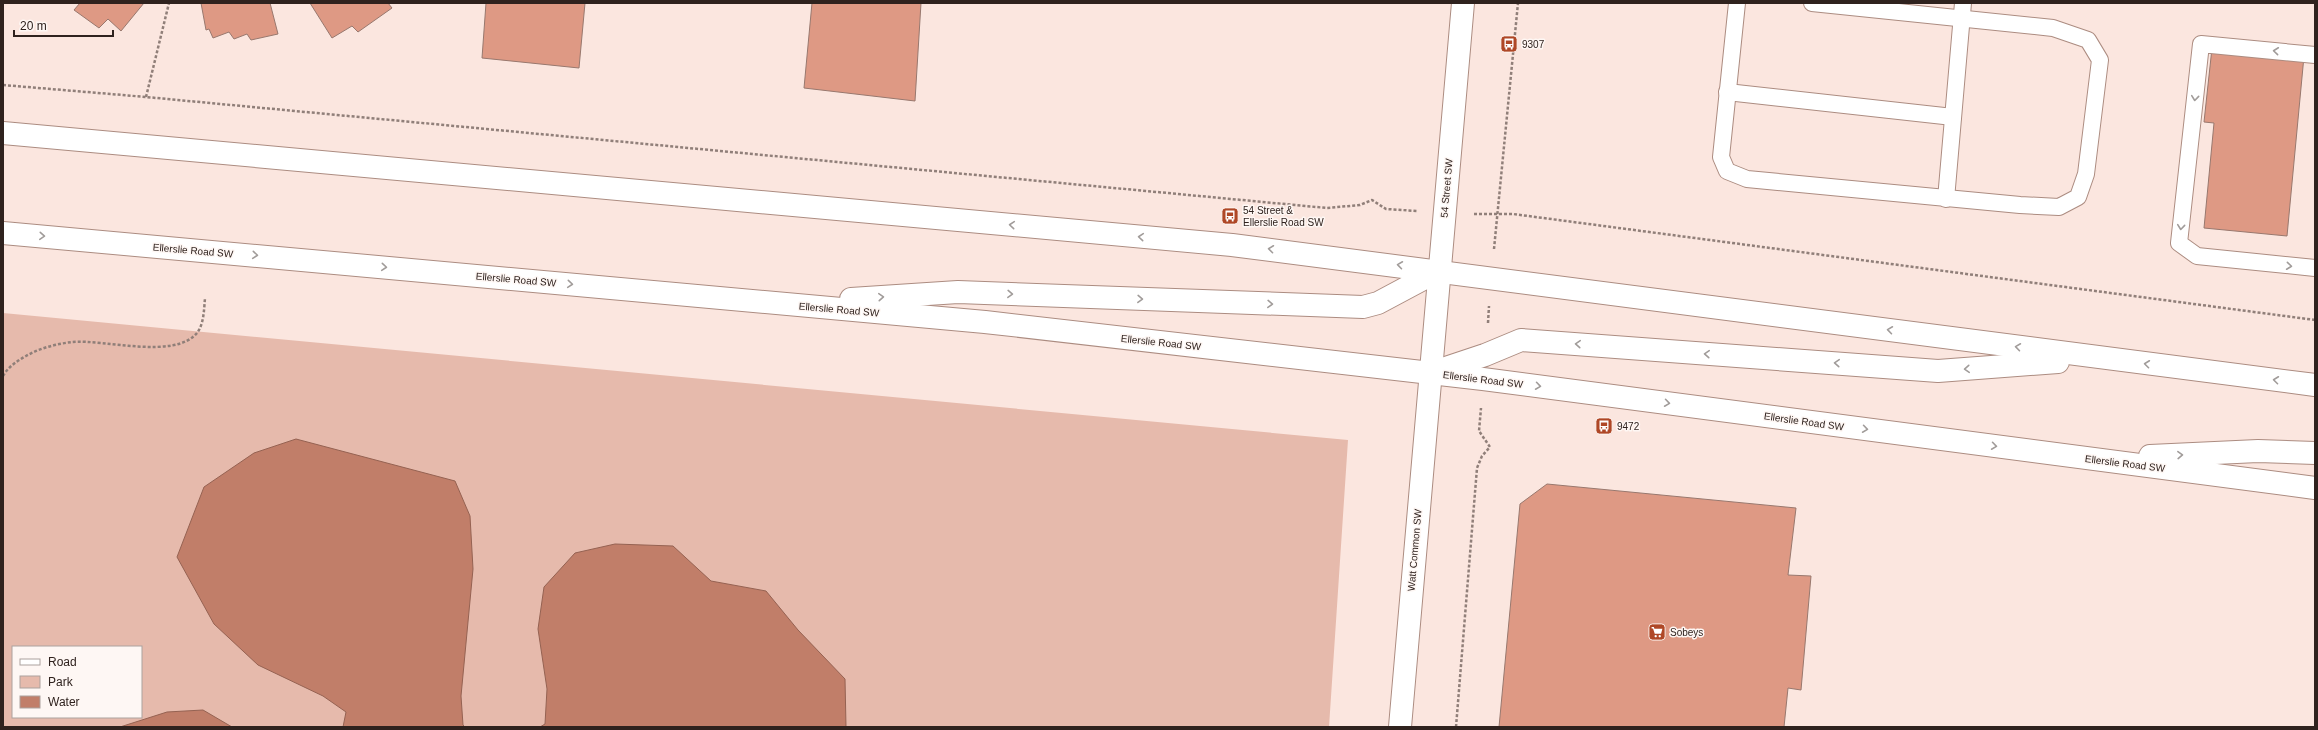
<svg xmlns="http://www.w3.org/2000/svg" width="2318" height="730" font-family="Helvetica,sans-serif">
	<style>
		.green { fill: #e6baac; fill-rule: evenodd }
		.water { fill: #c17e69; stroke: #956252 }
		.building { fill: #de9984; stroke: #98786e }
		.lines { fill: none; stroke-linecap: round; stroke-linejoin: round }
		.service-casing { stroke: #ac8c81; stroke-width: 18 }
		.tertiary-casing { stroke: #ac8c81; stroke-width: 24 }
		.secondary-casing { stroke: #ac8c81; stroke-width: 24 }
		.path { stroke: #907f79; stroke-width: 2.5; stroke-dasharray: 3 2; stroke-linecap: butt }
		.service { stroke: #fff; stroke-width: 16 }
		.tertiary { stroke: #fff; stroke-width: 22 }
		.secondary { stroke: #fff; stroke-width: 22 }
		.oneway { stroke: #a19c9a }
		.labels { text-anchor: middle; stroke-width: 3; stroke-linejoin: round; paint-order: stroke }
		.poi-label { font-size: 10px; fill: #2f221e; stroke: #fef7f4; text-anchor: start }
		.street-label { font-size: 10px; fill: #2f221e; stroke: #fef7f4 }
	</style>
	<rect width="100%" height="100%" fill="#fbe6df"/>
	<!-- green -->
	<path class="green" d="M3,313L1348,440L1329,727H3ZM13,647H141V717H13Z"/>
	<!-- water -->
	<g class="water">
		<path d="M296,439L455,481L470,516L473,569L461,696L463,725L465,727H343L346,712L323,696L258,665L214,624L177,557L204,487L254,453Z"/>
		<path d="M615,544L673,546L711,581L766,591L798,630L845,679L846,727H540L545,724L547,689L538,629L544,587L575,553Z"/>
		<path d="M203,710L232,727H120L167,712Z"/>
	</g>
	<!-- building -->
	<g class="building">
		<path d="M80,3H144L121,31L108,19L99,28L74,10Z"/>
		<path d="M201,3H270L278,34L251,40L247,34L234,39L229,32L213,38L209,29L206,30Z"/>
		<path d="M310,3H388L392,8L358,32L352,26L332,38Z"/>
		<path d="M486,3H585L579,68L482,58Z"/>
		<path d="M812,3H921L915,101L804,88Z"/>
		<path d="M2212,48L2304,56L2287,236L2204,228L2214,123L2204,122Z"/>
		<path d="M1547,484L1796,508L1788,575L1811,576L1801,690L1788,688L1784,727H1499L1520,504Z"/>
	</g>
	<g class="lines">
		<!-- service casing -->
		<g class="service-casing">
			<g id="service">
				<path d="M1737,3L1721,157L1727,171L1747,179L2020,205L2059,207L2078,197L2086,174L2100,60L2088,40L2053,28L1812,3"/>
				<path d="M2315,55L2201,44L2179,243L2197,256L2315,268"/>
				<path d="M1727,92L1953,117"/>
				<path d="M1946,199L1963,3"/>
			</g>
		</g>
		<!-- tertiary casing -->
		<g class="tertiary-casing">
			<path id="tertiary" d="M1400,727L1463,3"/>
		</g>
		<!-- secondary casing -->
		<g class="secondary-casing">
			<g id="secondary">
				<path d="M3,133L1232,245L2315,385"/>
				<path d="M3,233L985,322L1483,379L2315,488"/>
				<path d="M851,299L958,292L1363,307L1378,303L1438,271"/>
				<path d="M1437,371L1485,355L1521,340L1938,371L2058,362"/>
				<path d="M2150,456L2258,451L2315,453"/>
			</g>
		</g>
		<!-- path -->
		<g class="path">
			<path d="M3,85L146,97L1327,208L1360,205L1372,200L1386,209L1417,211"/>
			<path d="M146,97L169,3"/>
			<path d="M1474,214H1513L2315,320"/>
			<path d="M1494,249L1518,3"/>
			<path d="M1488,323L1489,306"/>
			<path d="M3,376C8,367 17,361 26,356C40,348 56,344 72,342C105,339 174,360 197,333C204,324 204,309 205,298"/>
			<path d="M1456,727L1477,468L1482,456L1490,447L1479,431L1481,408"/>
		</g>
		<!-- service -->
		<use href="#service" class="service"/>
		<!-- tertiary -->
		<use href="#tertiary" class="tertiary"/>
		<!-- secondary -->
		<use href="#secondary" class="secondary"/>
	</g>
	<!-- one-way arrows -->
	<defs><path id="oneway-chevron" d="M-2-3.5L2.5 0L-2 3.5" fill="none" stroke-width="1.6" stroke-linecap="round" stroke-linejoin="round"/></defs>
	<g class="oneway">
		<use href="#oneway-chevron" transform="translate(2276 51) rotate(-174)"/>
		<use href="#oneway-chevron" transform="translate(2195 98) rotate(96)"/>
		<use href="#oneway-chevron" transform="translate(1012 225) rotate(-175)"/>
		<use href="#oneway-chevron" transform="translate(2181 227) rotate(96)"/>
		<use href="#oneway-chevron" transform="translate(42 236) rotate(4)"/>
		<use href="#oneway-chevron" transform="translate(1141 237) rotate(-175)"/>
		<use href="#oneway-chevron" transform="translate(1271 249) rotate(-173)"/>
		<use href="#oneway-chevron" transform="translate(255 255) rotate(5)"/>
		<use href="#oneway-chevron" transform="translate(1400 265) rotate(-172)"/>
		<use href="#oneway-chevron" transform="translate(2289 266) rotate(6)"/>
		<use href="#oneway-chevron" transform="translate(384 267) rotate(5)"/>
		<use href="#oneway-chevron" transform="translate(570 284) rotate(5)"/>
		<use href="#oneway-chevron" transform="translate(1010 294) rotate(2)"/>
		<use href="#oneway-chevron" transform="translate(881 297) rotate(-4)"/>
		<use href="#oneway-chevron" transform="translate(1140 299) rotate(2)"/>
		<use href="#oneway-chevron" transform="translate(1270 304) rotate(2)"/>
		<use href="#oneway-chevron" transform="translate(1890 330) rotate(-172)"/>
		<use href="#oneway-chevron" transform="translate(1578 344) rotate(-176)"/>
		<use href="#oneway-chevron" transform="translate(2018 347) rotate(-172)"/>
		<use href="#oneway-chevron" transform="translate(1707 354) rotate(-176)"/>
		<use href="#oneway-chevron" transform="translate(1837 363) rotate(-176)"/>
		<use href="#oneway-chevron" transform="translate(2147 364) rotate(-173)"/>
		<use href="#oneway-chevron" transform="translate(1967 369) rotate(176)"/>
		<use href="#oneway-chevron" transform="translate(2276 380) rotate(-173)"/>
		<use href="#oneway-chevron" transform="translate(1538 386) rotate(8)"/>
		<use href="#oneway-chevron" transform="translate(1667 403) rotate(8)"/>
		<use href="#oneway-chevron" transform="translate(1865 429) rotate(8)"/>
		<use href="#oneway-chevron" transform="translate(1994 446) rotate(8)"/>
		<use href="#oneway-chevron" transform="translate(2180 455) rotate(-2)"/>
	</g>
	<!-- icons -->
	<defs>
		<g id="bus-square" transform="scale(0.9)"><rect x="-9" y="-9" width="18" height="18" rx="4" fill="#af4726" stroke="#fef7f4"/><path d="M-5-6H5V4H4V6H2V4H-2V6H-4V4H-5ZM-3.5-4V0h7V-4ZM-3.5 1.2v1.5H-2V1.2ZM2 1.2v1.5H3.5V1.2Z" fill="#fff"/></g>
		<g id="supermarket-square" transform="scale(0.9)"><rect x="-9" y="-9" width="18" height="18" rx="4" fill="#af4726" stroke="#fef7f4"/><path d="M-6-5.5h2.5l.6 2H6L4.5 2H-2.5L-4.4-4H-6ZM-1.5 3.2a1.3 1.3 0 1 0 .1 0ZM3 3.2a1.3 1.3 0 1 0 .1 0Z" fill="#fff"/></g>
	</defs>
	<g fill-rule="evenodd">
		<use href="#bus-square" x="1509" y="44"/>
		<use href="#bus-square" x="1230" y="216"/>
		<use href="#bus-square" x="1604" y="426"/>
		<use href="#supermarket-square" x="1657" y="632"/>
	</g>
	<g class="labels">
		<!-- poi labels -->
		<g class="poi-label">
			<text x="1522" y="48">9307</text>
			<text x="1243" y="214">54 Street &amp;<tspan x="1243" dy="12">Ellerslie Road SW</tspan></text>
			<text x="1617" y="430">9472</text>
			<text x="1670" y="636">Sobeys</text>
		</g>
		<!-- street labels -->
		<g class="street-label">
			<text transform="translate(1446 188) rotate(-85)" y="4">54 Street SW</text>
			<text transform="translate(193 250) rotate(5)" y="4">Ellerslie Road SW</text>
			<text transform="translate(516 279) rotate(5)" y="4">Ellerslie Road SW</text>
			<text transform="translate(839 309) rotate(5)" y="4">Ellerslie Road SW</text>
			<text transform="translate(1161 342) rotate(6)" y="4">Ellerslie Road SW</text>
			<text transform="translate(1483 379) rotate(7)" y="4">Ellerslie Road SW</text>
			<text transform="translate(1804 421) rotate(8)" y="4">Ellerslie Road SW</text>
			<text transform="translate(2125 463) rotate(7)" y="4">Ellerslie Road SW</text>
			<text transform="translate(1414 550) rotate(-85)" y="4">Watt Common SW</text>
		</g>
	</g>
	<!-- border -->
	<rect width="2318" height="730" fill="none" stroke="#2f221e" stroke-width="8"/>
	<!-- legend -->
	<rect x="12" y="646" width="130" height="72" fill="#fef7f4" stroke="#aba29e"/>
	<rect x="20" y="659" width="20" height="6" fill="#ffffff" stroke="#aba29e"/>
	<text x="48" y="666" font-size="12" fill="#2f221e">Road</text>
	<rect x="20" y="676" width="20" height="12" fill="#e6baac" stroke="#aba29e"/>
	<text x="48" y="686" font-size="12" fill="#2f221e">Park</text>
	<rect x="20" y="696" width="20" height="12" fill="#c17e69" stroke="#aba29e"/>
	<text x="48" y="706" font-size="12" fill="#2f221e">Water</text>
	<!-- scale -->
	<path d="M14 30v6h99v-6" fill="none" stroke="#2f221e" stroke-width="2"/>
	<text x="20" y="30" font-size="12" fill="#2f221e" stroke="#fef7f4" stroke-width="3" paint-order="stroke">20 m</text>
</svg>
